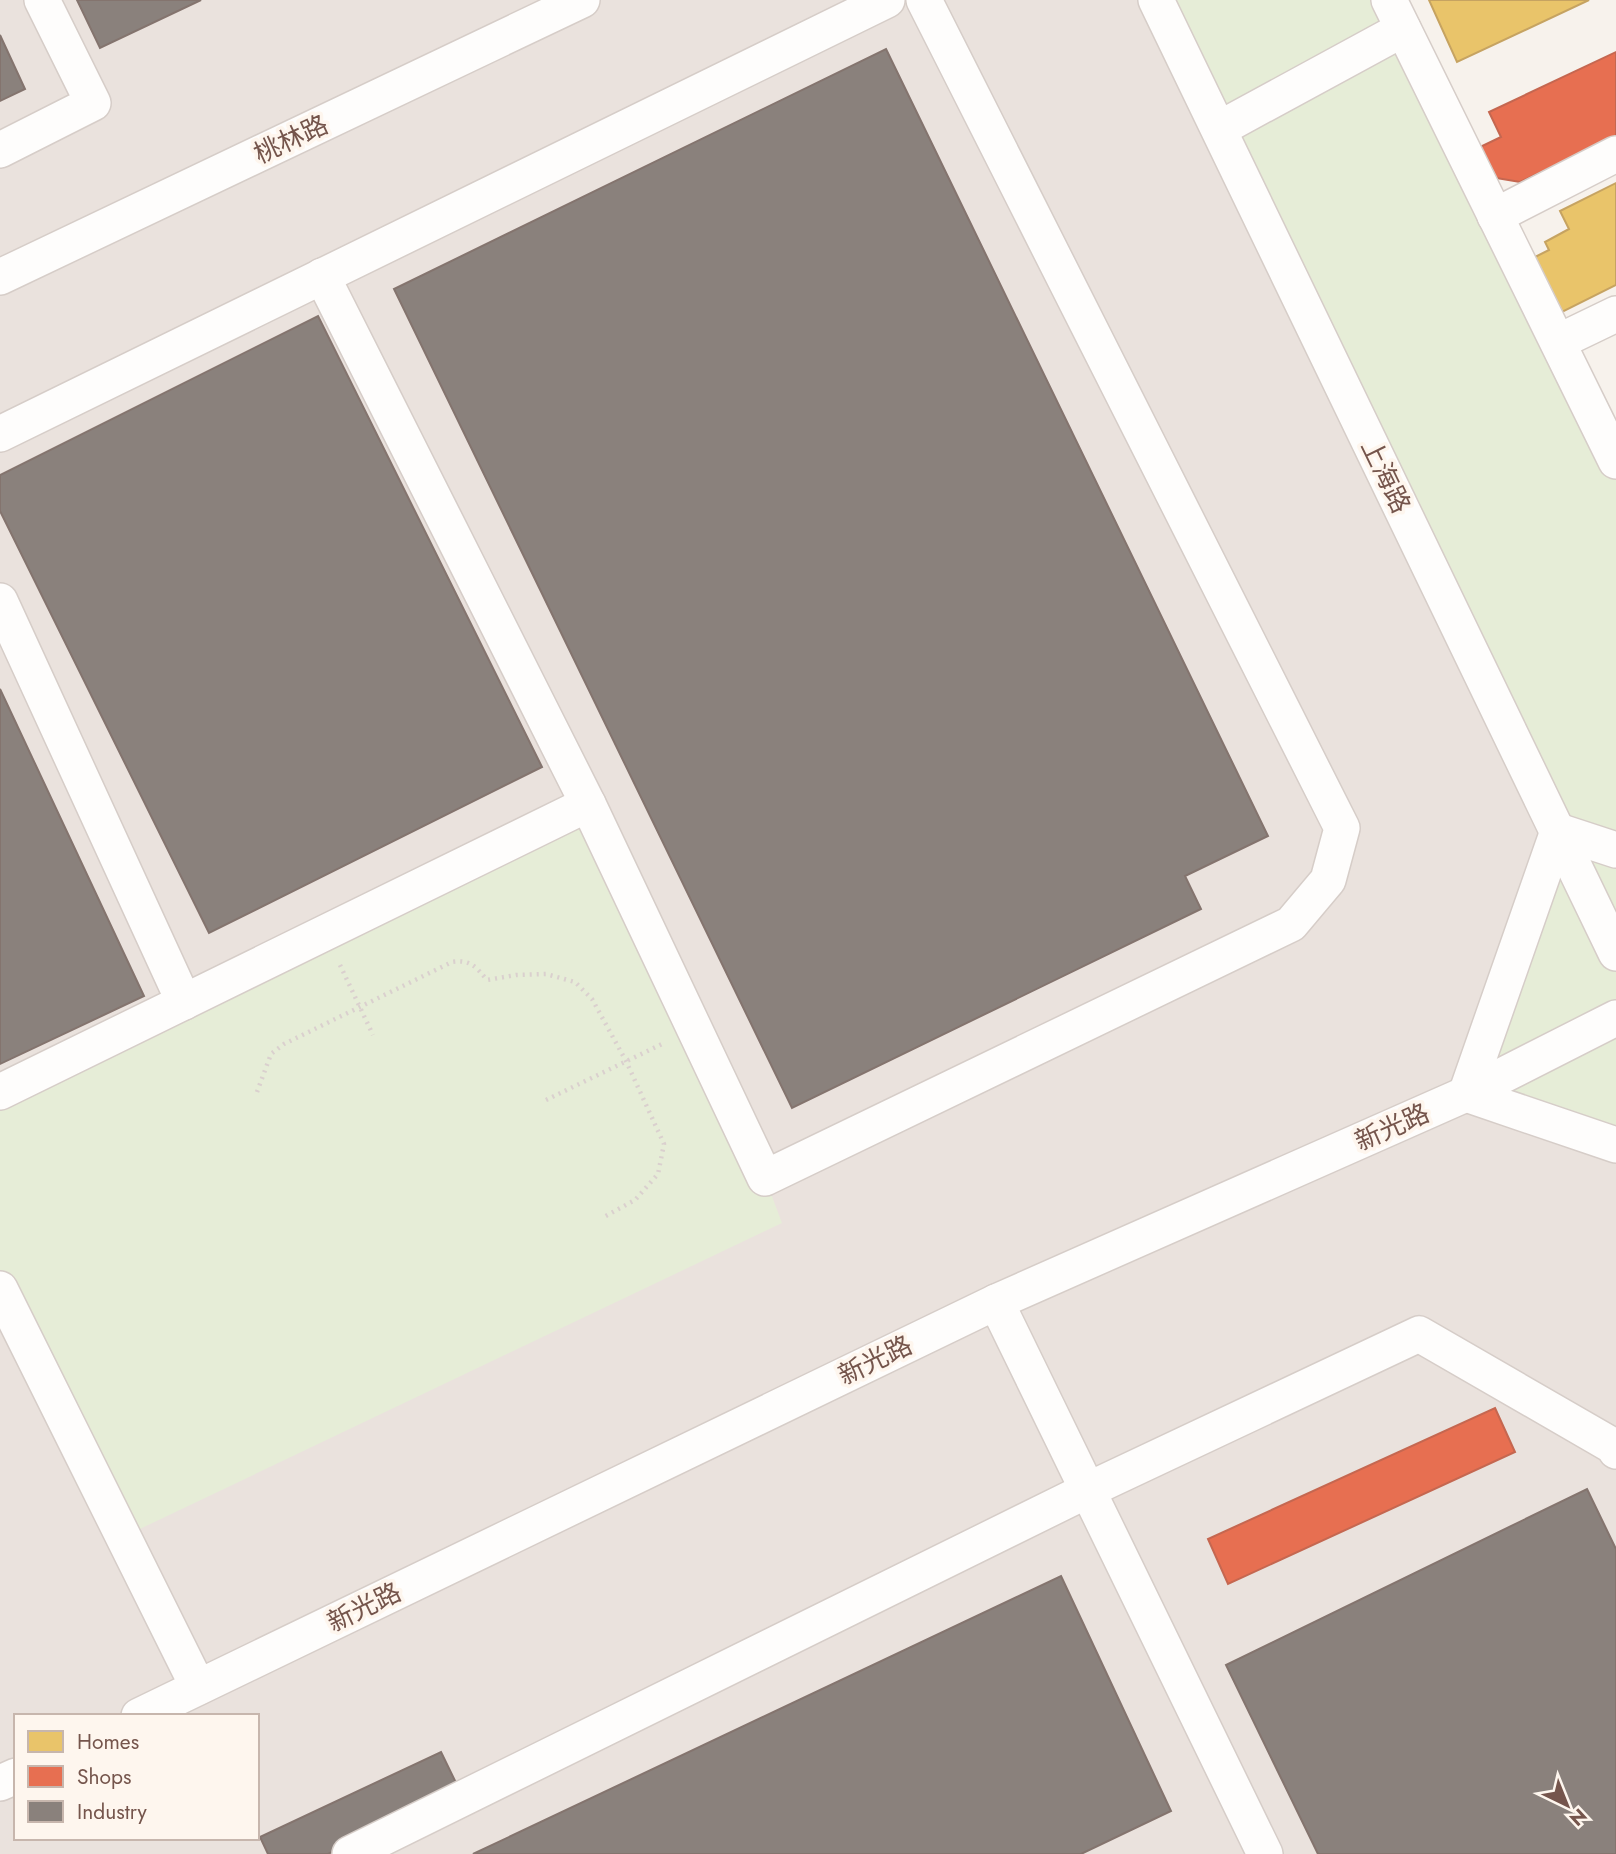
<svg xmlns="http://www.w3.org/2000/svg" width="1616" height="1854" font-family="Jost,'Noto Sans SC',sans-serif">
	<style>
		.industrial { fill: #eae2dd; fill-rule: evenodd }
		.green { fill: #e6edd7 }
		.homes { fill: #e9c46a; stroke: #c6a361; stroke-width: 2 }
		.shops { fill: #e76f51; stroke: #c56750; stroke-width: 2 }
		.industry { fill: #8a817c; stroke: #84746e; stroke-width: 2 }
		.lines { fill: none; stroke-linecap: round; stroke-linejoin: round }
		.minor-casing { stroke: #d6cdc8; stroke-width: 38 }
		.path { stroke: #dad0ce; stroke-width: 4.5; stroke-dasharray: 2 5; stroke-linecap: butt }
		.minor { stroke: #fefdfc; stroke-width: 35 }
		.labels { text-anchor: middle; stroke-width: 7; stroke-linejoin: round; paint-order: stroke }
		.street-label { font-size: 26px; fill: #75554c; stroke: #fef6ee }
	</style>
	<rect width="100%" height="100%" fill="#f7f2ec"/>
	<!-- industrial -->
	<path class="industrial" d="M0,0H1156L1558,831L1616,1145V1854H0ZM16,1716H257V1838H16Z"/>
	<!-- green -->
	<g class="green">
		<path d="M1156,0H1389L1616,461V1145L1466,1094L1558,831Z"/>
		<path d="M588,804L765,1178L782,1223L123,1537L0,1289V1092Z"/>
	</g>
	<!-- homes -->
	<g class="homes">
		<path d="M1429,0H1589L1457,62Z"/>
		<path d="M1616,183V285L1562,312L1535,257L1549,250L1545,242L1569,229L1560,211Z"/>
	</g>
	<!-- shops -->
	<g class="shops">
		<path d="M1616,52V137L1520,182L1491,177L1478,148L1501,137L1489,112Z"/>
		<path d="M1495,1408L1515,1452L1228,1584L1208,1539Z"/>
	</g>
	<!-- industry -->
	<g class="industry">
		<path d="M77,0H201L100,48Z"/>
		<path d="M0,35L25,89L0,101Z"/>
		<path d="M886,49L1268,836L1185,876L1201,909L792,1108L394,289Z"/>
		<path d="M318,316L542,767L209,933L0,511V475Z"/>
		<path d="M0,689L144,996L0,1064Z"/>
		<path d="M1587,1489L1616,1549V1854H1318L1226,1665Z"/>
		<path d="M1061,1576L1171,1811L1081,1854H473Z"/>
		<path d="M441,1752L460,1791L328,1854H268L260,1837Z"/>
	</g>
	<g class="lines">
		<!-- minor casing -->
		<g class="minor-casing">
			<g id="minor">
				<path d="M1156,0L1616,953"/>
				<path d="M1389,0L1616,461"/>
				<path d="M1219,129L1403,29"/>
				<path d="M0,150L93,103L42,0"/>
				<path d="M1495,216L1616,154"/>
				<path d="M322,276L588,804"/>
				<path d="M0,277L582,0"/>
				<path d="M1558,342L1616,314"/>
				<path d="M0,434L887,0"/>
				<path d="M0,601L184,1002"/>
				<path d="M1616,850L1558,831L1466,1094L1616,1145"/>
				<path d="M0,1092L588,804L765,1178L1291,924L1328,880L1342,828L924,0"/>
				<path d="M0,1289L198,1687"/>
				<path d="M996,1302L1265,1854"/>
				<path d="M139,1716L996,1302L1466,1094L1616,1018"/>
				<path d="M0,1783L16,1776"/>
				<path d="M350,1854L1088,1490L1419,1334L1613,1446L1616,1451"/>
			</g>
		</g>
		<!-- path -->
		<g class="path">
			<path d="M340,965L373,1035"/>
			<path d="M257,1092L271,1054L284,1044L452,962C470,959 476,967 487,980L516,975L546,974L575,982L592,999L626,1061L664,1144L658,1174L635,1200L602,1218"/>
			<path d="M546,1100L662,1044"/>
		</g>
		<!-- minor -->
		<use href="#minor" class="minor"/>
	</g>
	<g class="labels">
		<!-- street labels -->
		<g class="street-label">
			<text transform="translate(291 139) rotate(-25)" y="9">桃林路</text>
			<text transform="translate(1386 476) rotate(64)" y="9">上海路</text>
			<text transform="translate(1392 1127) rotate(-24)" y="9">新光路</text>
			<text transform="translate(875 1360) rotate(-26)" y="9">新光路</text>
			<text transform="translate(364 1607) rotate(-26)" y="9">新光路</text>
		</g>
	</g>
	<!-- legend -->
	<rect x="14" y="1714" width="245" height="126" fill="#fef6ee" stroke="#c7b6ad" stroke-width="2"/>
	<rect x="28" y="1731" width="35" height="21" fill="#e9c46a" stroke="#c7b6ad" stroke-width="2"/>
	<text x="77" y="1749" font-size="21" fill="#75554c">Homes</text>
	<rect x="28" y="1766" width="35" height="21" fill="#e76f51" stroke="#c7b6ad" stroke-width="2"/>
	<text x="77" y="1784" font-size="21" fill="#75554c">Shops</text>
	<rect x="28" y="1801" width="35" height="21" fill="#8a817c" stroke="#c7b6ad" stroke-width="2"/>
	<text x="77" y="1819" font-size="21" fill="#75554c">Industry</text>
	<!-- north arrow -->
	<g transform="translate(1567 1805) rotate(137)" stroke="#fef6ee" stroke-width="5" paint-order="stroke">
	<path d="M0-5L12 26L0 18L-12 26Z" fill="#75554c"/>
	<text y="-10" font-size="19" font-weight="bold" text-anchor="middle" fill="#75554c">N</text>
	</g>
</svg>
